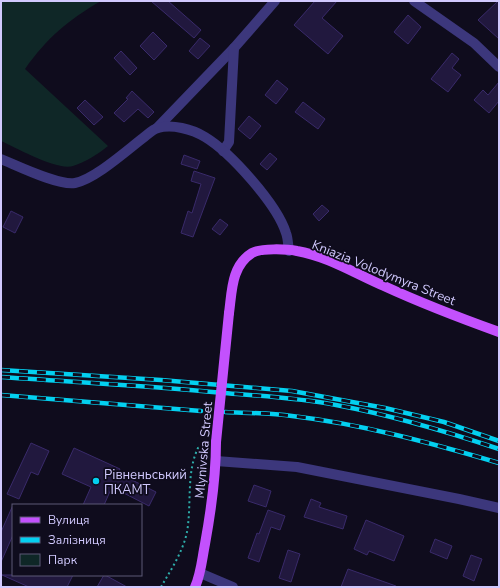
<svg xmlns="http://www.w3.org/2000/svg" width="500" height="588" font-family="'Nunito Sans',sans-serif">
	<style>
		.green { fill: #0f2727 }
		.building { fill: #21183e; stroke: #392a6a }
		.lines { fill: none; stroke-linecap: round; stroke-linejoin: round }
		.path { stroke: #2eadaa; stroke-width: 2; stroke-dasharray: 2 3; stroke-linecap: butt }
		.minor { stroke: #3c377c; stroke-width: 10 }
		.major { stroke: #c351fd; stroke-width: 10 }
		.rail-casing { stroke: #03d0f0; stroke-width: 4.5 }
		.rail { stroke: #0f0c1d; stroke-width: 3; stroke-dasharray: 9; stroke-linecap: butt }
		.major-bridge { stroke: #c351fd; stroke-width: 10 }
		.poi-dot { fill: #03d0f0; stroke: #0f0c1d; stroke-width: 1.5 }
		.labels { text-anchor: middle; stroke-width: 3.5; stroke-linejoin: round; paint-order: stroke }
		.street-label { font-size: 13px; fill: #d1c9fe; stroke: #0f0c1d }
		.poi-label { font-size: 13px; fill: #d1c9fe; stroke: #0f0c1d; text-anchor: start }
	</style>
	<rect width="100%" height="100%" fill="#0f0c1d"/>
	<!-- green -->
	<path class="green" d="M1,1H101C68,20 47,38 25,69L108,146C98,154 86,162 73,166C57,171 17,148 1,141Z"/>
	<!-- building -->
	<g class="building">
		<path d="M151,1H168L201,30L194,38Z"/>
		<path d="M315,1H337L322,18L343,36L328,54L294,25Z"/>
		<path d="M498,1H499V39L478,20Z"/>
		<path d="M408,15L421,27L408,44L394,32Z"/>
		<path d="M153,32L167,46L154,60L140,46Z"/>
		<path d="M200,38L210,46L198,59L189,51Z"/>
		<path d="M121,51L137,68L130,75L114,58Z"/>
		<path d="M452,53L459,59L452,68L461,75L448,92L431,79Z"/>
		<path d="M277,80L288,89L276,104L265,95Z"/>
		<path d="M499,82V101L489,113L474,100L483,90L488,95Z"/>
		<path d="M132,91L154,112L148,118L138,109L124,122L114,113L128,99L126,98Z"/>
		<path d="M85,100L103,117L94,125L77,108Z"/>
		<path d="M303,102L325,119L318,129L295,112Z"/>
		<path d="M249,116L261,126L250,139L238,129Z"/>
		<path d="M270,153L277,159L267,170L260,164Z"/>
		<path d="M184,155L200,161L197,169L181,164Z"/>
		<path d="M194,171L215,178L193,237L181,233L188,211L192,213L201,184L191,181Z"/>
		<path d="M322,205L329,211L319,221L313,214Z"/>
		<path d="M11,211L23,217L15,233L3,227Z"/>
		<path d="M220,219L228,225L220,235L212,229Z"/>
		<path d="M31,443L49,451L38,475L31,472L19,499L7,494Z"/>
		<path d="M74,448L120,469L118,473L156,492L149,506L112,487L104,505H83L91,487L62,474Z"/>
		<path d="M254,485L271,491L266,507L248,501Z"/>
		<path d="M311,499L321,503L319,507L347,516L343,529L304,517Z"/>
		<path d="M13,505V535L1,562V532Z"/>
		<path d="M268,510L285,516L280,530L271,527L259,562L248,558L257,533L259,534Z"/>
		<path d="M366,520L404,536L394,561L369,551L367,555L354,549Z"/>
		<path d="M435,539L452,546L447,559L430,552Z"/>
		<path d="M288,550L300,554L291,582L279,578Z"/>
		<path d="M471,555L482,559L474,581L463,576Z"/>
		<path d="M348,569L396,586V587H341Z"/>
		<path d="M2,575H73L67,587H29Z"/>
		<path d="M104,575H105L127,587H97Z"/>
	</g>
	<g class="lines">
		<!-- path -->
		<path class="path" d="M161,587C172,568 186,547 188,525C191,499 187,471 198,448L206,445"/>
		<!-- minor -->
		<g class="minor">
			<path d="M414,1L474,43L499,67"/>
			<path d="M157,128L234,48L275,1"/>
			<path d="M223,151L229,142L234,48"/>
			<path d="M1,159C18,166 59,186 75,183C95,179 126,151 143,138C147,135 153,129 158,128C172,124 192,129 205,137C230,152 277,204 286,233C288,238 288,245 289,251"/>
			<path d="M216,461L297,467L459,499L499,508"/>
			<path d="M200,573L233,587"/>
		</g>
		<!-- major -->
		<g class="major">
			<path d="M229,313C232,292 231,266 252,253C260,248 287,249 297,251C327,256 356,274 384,286C421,303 460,318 499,332"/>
			<path d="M195,587C201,574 202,559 205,544C211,511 216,476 216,442"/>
		</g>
		<!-- rail casing -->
		<g class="rail-casing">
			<g id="rail">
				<path d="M1,370L161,380L292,391L385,408L444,422L499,441"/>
				<path d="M1,377C75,382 150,386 224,393C261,396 299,398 336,405C391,415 445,431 499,449"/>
				<path d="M1,395L201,411"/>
				<path d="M225,412C247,413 270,413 292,416C362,424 431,443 499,463"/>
			</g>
		</g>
		<!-- rail -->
		<use href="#rail" class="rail"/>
		<!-- major-bridge -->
		<path class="major-bridge" d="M216,442L229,313"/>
	</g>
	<!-- markers -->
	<circle class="poi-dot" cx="96" cy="481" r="4"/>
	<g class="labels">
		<!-- street labels -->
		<g class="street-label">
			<text transform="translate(384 272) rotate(22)" y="5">Kniazia Volodymyra Street</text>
			<text transform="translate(203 450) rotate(-85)" y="5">Mlynivska Street</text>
		</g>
		<!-- poi labels -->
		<g class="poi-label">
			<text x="104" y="479">Рівненьський<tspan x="104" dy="15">ПКАМТ</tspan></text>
		</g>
	</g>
	<!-- border -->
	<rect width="500" height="588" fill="none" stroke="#d1c9fe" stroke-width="4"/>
	<!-- legend -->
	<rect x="12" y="504" width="130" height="72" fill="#0f0c1d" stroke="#5d5877"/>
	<rect x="20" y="517" width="20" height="6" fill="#c351fd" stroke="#5d5877"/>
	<text x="48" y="524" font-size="12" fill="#d1c9fe">Вулиця</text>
	<rect x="20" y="537" width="20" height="6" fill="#03d0f0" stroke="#5d5877"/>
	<text x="48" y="544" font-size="12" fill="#d1c9fe">Залізниця</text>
	<rect x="20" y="554" width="20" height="12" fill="#0f2727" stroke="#5d5877"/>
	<text x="48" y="564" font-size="12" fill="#d1c9fe">Парк</text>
</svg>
